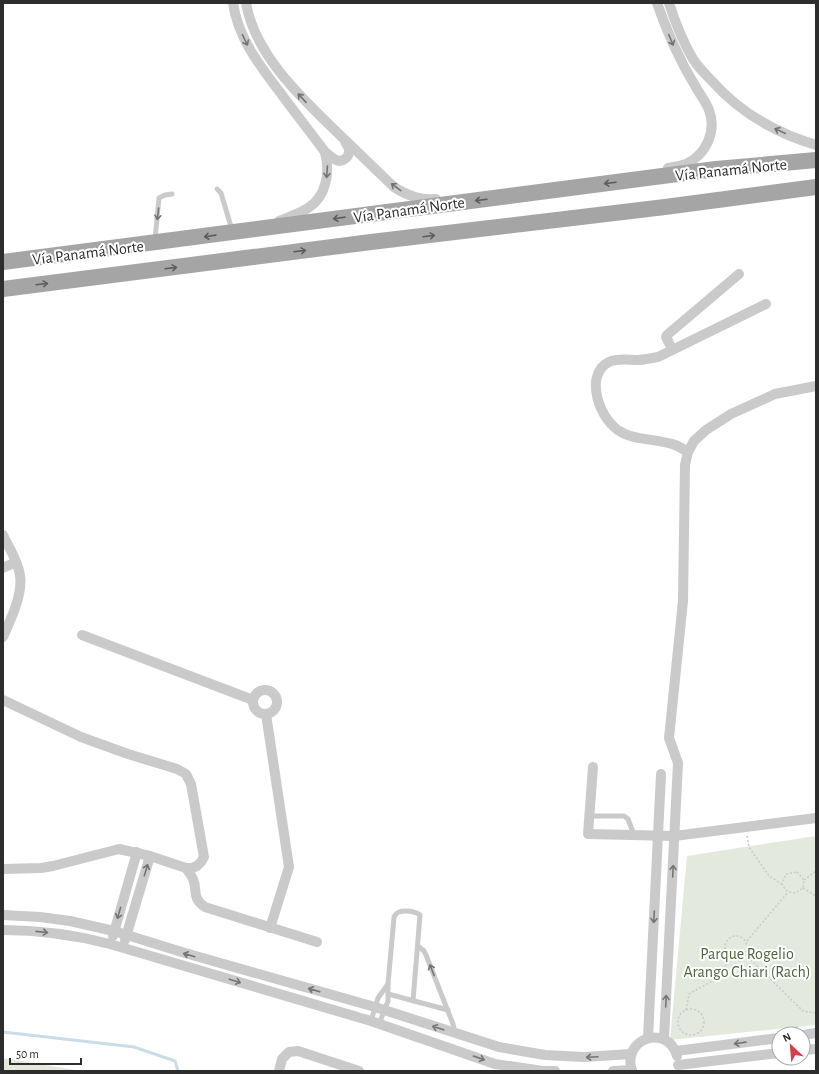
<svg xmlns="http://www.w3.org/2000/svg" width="819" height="1074" font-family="'Alegreya Sans',sans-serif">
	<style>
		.green { fill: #e3e9dc }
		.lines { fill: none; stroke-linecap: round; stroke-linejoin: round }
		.stream { stroke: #c9dce8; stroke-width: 3 }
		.path { stroke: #cacaca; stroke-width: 1.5; stroke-dasharray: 2 2; stroke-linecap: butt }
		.service { stroke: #cacaca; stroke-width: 5 }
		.minor { stroke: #cacaca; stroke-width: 10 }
		.primary { stroke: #a5a5a5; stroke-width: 16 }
		.oneway { stroke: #747474 }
		.oneway2 { stroke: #5d5d5d }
		.labels { text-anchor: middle; stroke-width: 4; stroke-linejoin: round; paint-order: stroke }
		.street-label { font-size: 16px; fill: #2d2d2d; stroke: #fff }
		.park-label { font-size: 16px; fill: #51643e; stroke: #fff }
	</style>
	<rect width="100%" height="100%" fill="#fff"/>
	<!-- green -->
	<g class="green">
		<path d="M816,836V1025L670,1040L687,856Z"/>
		<path d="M3,1058L81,1071H3Z"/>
	</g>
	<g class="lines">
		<!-- stream -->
		<path class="stream" d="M3,1032L134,1047L175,1061L178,1071"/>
		<!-- path -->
		<g class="path">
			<path d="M747,836L749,847L769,876L782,884"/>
			<path d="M797,872L804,880L803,888L796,893C788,892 786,892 782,884L786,874Z"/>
			<path d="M804,880L816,871"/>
			<path d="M803,888L816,896"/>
			<circle cx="736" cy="947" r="11"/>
			<path d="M747,941L788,892"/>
			<path d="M745,954L803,1011L816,1013"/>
			<circle cx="691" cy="1022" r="13"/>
			<path d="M686,1010L689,994L723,975L728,957"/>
			<path d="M784,1029L798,1027"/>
		</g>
		<!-- service -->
		<g class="service">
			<path d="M217,189L221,193L232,230"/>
			<path d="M155,239L159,198L165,195L172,194"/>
			<path d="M590,816H624L628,819L634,835"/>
			<path d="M418,946L424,951L426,955L453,1024L455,1033"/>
			<path d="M388,994L448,1010"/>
			<path d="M371,1021L378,998L388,984"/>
			<path d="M379,1024L388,1001V984L394,917C396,914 396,913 399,912C404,910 415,911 420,915L413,1001"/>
		</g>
		<!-- minor -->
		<g class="minor">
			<path d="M233,3C238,39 261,67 282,95C296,114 311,133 325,152C330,172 327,196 308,208C299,214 288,217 279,221"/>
			<path d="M246,3C255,57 306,102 343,138C360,154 377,171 394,187C408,196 420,200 436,199"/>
			<path d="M657,3C664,23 672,43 682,62C686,71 692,80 697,89C701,96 706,102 709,110C717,131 706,155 686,164C681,166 674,167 668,168"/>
			<path d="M669,3C675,22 683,42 693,59C698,67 705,74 711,80C739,112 776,133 816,145"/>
			<path d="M325,152C328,154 332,158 336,160C342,163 350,157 349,150C349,147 346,144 345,141"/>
			<path d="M672,349L666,337L667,335L739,274"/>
			<path d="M688,452C683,449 677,445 672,444C656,439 634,440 621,432C600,421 583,375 609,362C618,358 628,360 637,360C644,360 651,358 658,357L766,304"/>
			<path d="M3,535C9,548 18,561 20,575C23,594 11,619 3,637"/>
			<path d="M3,568L16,562"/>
			<path d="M82,635L253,700"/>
			<circle cx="265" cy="702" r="12"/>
			<path d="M3,700L81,737L128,754L177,769L186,774L191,784L204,857L201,862L197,866L192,868H186L150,856L119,849L53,866L41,868L3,869"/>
			<path d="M266,714L289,867L270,928"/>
			<path d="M593,767L588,834L674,836L816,818"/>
			<path d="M186,868C188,871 191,875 193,879C198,891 191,897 205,907L317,942"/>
			<path d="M3,915L40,917L70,921L114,931L185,953L375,1007L499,1047L545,1055L584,1057L631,1054"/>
			<path d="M3,930C39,930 75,935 110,944L371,1021L495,1064L543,1071H555"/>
			<path d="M113,936L137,852"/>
			<path d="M125,940L150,856"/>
			<path d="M803,1035L816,1033"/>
			<path d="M648,1038L661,774"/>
			<path d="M664,1039L678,763L669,738L683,601L685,465L688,452L694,441L706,430L731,414L775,394L816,386"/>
			<path d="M803,1050L816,1049"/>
			<path d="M676,1051L779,1038"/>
			<path d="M678,1065L779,1053"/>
			<path d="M279,1071L282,1059L289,1052L298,1051L359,1071"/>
			<path d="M613,1071L632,1070"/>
			<path d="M632,1071C621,1038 668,1023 677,1056"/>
		</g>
		<!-- primary -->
		<g class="primary">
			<path d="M3,262L716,169L816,160"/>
			<path d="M3,289L371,242L665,207L816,187"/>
		</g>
	</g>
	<!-- one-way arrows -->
	<defs><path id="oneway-shaft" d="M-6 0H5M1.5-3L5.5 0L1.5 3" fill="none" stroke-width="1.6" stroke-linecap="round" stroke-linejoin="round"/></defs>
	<g class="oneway">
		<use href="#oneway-shaft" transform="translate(245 40) rotate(64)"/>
		<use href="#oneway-shaft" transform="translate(671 40) rotate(67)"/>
		<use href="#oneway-shaft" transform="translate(302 98) rotate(-133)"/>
		<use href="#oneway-shaft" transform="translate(780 131) rotate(-155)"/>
		<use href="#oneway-shaft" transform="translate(327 172) rotate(94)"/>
		<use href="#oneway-shaft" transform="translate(396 187) rotate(-143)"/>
		<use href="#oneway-shaft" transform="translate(158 214) rotate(96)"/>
		<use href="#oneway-shaft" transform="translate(146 870) rotate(-73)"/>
		<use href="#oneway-shaft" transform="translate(673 871) rotate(-87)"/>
		<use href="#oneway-shaft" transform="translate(119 913) rotate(106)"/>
		<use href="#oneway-shaft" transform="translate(654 917) rotate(93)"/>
		<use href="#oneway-shaft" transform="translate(42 932) rotate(6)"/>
		<use href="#oneway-shaft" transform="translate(189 955) rotate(-164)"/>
		<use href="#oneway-shaft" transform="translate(432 970) rotate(-111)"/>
		<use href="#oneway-shaft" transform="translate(235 981) rotate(17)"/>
		<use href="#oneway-shaft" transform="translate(314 990) rotate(-164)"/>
		<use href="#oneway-shaft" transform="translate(666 1001) rotate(-87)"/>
		<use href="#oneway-shaft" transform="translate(438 1028) rotate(-162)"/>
		<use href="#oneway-shaft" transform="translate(740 1043) rotate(172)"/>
		<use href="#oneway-shaft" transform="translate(592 1057) rotate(177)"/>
		<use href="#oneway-shaft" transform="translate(479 1058) rotate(19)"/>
	</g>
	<g class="oneway2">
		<use href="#oneway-shaft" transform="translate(610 183) rotate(173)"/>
		<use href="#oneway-shaft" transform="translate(481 200) rotate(173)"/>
		<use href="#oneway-shaft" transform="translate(339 218) rotate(172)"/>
		<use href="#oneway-shaft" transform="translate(210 236) rotate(172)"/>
		<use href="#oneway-shaft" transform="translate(429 236) rotate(-7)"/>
		<use href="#oneway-shaft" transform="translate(300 251) rotate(-7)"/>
		<use href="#oneway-shaft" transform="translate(171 268) rotate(-7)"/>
		<use href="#oneway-shaft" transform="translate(42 284) rotate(-7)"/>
	</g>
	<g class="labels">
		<!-- street labels -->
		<g class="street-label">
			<text transform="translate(731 169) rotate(-6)" y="6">Vía Panamá Norte</text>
			<text transform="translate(409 209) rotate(-8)" y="6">Vía Panamá Norte</text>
			<text transform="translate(88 252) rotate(-7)" y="6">Vía Panamá Norte</text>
		</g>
		<!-- park labels -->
		<g class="park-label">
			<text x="747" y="959">Parque Rogelio<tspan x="747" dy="18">Arango Chiari (Rach)</tspan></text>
		</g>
	</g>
	<!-- border -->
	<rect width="819" height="1074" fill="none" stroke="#2d2d2d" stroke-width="8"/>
	<!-- north arrow -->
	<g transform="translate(791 1046) rotate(334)"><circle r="19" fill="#ffffff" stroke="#ababab"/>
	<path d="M0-3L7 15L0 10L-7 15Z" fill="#d53e4c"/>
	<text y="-6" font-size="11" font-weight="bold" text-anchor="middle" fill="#2d2d2d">N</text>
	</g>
	<!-- scale -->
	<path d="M10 1058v6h71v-6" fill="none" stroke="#2d2d2d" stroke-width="2"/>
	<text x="16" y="1058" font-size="12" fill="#2d2d2d" stroke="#ffffff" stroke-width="3" paint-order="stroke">50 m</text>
</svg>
